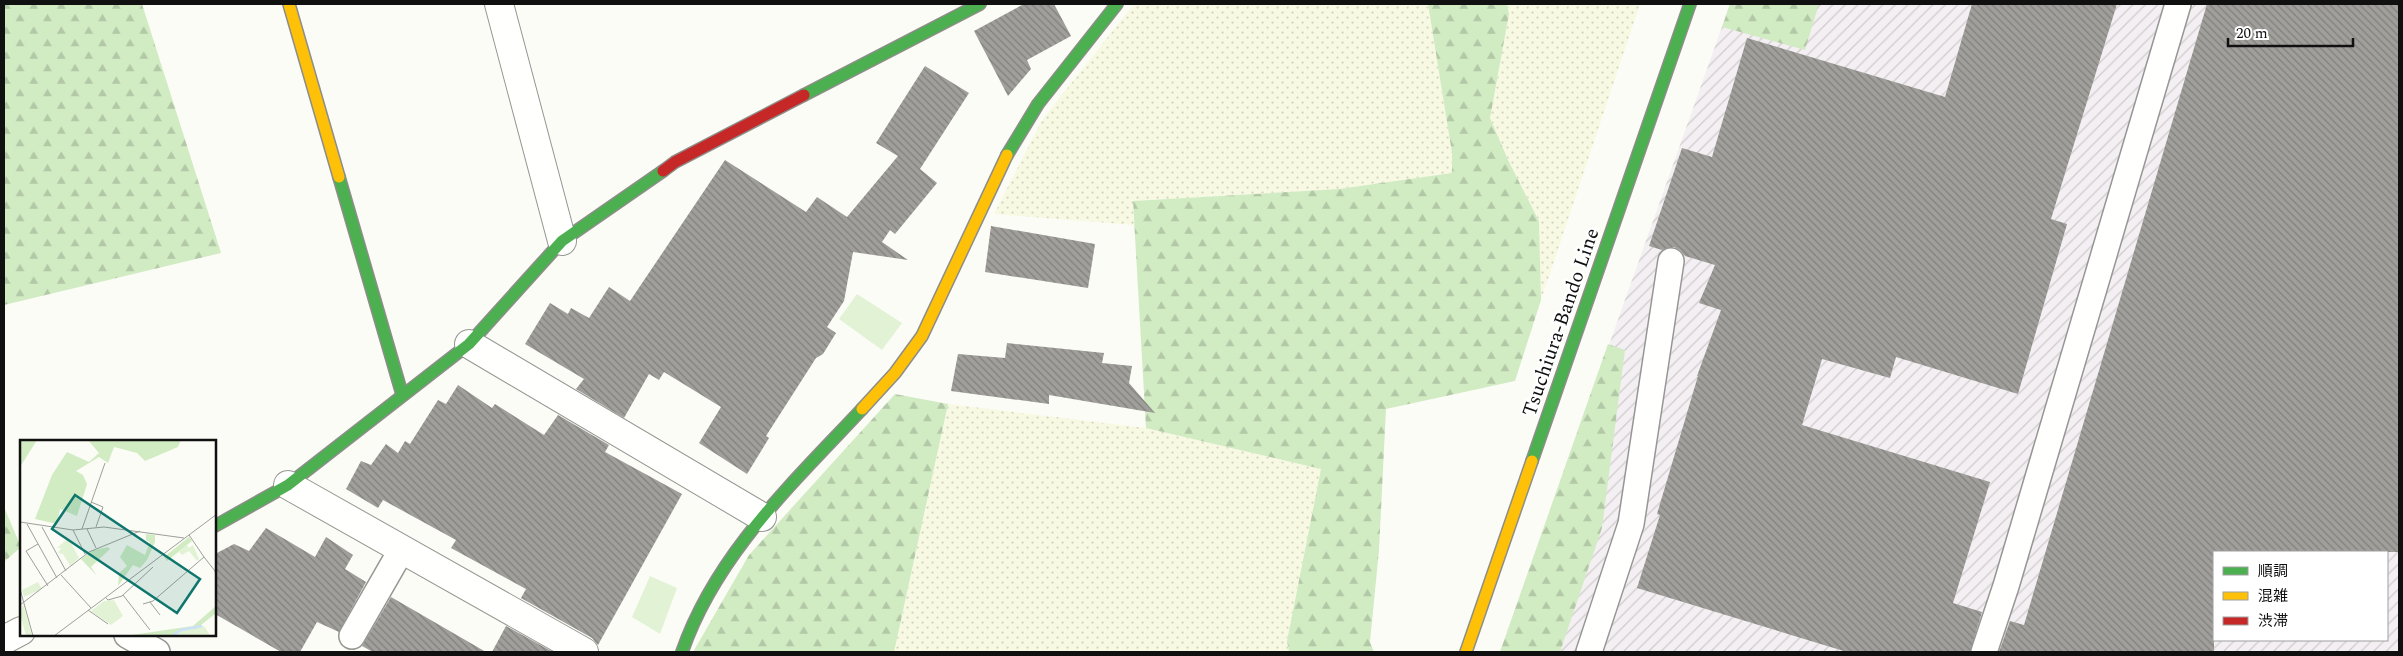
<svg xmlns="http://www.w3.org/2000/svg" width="2403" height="656" font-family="Spectral,'Noto Sans JP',serif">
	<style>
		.industrial { fill: url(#industrial-furrows); fill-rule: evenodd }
		.farmland { fill: url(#farmland-dots) }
		.forest { fill: url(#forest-firs) }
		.garden { fill: #e2f3d5 }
		.building { fill: url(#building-back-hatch) }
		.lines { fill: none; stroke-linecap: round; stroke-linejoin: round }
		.lane-casing { stroke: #969694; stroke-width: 28 }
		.street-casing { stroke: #969694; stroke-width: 30 }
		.fast-casing { stroke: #8d8d8a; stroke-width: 14 }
		.slow-casing { stroke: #8d8d8a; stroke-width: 14 }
		.jam-casing { stroke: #8d8d8a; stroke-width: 14 }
		.lane { stroke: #fffffe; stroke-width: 25 }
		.street { stroke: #fffffe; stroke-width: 28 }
		.fast { stroke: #4caf50; stroke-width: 11 }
		.slow { stroke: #ffc107; stroke-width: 11 }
		.jam { stroke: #c62828; stroke-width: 11 }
		.labels { text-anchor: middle; stroke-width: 5; stroke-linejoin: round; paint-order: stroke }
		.street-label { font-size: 20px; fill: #101010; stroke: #fff }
		.inset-river { fill: none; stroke: #cae1f8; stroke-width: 2.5 }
		.inset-road { fill: none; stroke: #9e9e9a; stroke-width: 1 }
		.view { fill: #0f766e; fill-opacity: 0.15; stroke: #0f766e; stroke-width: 2.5 }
		.inset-edge { fill: none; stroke: #101010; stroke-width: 2.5 }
	</style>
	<defs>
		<pattern id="industrial-furrows" width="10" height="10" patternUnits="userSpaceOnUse" patternTransform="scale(1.25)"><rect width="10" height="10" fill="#f4eff2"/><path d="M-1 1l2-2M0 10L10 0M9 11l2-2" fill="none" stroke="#d0ccce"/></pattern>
		<pattern id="farmland-dots" width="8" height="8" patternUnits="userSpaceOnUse" patternTransform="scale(1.25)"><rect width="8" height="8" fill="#f8f9e2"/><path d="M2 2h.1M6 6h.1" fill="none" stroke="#d4d4c1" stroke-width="1.8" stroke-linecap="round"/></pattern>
		<pattern id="forest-firs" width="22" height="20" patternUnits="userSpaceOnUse" patternTransform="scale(1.25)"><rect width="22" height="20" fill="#d1ebc3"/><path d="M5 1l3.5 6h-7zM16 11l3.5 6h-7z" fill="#b2c8a6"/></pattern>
		<pattern id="building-back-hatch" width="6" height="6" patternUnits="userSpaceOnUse" patternTransform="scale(1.25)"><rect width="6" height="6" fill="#a09f9b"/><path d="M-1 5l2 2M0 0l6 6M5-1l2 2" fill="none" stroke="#81807d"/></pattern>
	</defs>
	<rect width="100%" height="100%" fill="#fcfcf6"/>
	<!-- industrial -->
	<path class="industrial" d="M1730,4H2399V652H1500ZM2214,552H2387V640H2214Z"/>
	<!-- farmland -->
	<g class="farmland">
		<path d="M1134,4H1428L1452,153L1453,173L1339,189L1133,201L1134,225L994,214L1042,120Z"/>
		<path d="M1507,4H1640L1541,300L1539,221L1508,160L1490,118L1509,14Z"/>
		<path d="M948,404L1146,428L1321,469L1287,641L1289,652H894Z"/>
	</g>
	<!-- forest -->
	<g class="forest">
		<path d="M4,4H142L221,253L4,305Z"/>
		<path d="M1428,4H1507L1509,14L1490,118L1508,160L1539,221L1541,300L1515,381L1386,409L1379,550L1370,642L1374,652H1289L1287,641L1321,469L1146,428L1133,201L1339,189L1452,173V153Z"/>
		<path d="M1730,4H1819L1805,50L1722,27Z"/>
		<path d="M1608,344L1625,350L1602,528L1560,652H1500Z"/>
		<path d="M895,394L948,404L894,652H693L749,555Z"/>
		<path d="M4,507L21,547L4,562Z"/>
	</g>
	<!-- garden -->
	<g class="garden">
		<path d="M857,294L902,323L882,350L839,319Z"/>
		<path d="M650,576L677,588L660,634L632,617Z"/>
	</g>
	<!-- building -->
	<g class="building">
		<path d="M1024,4H1054L1071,36L1027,60L1031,69L1008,96L974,31Z"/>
		<path d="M1972,4H2117L2051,219L2067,224L2018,394L1896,357L1890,378L1822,359L1802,425L1990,482L1953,603L1982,612L1970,652H1847L1637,588L1660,515L1657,514L1698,376H1697L1721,310L1699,303L1715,265L1685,256L1680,250L1674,247L1662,250L1649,246L1682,148L1712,157L1747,38L1945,97Z"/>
		<path d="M2207,4H2399V552H2214V652H1999L2010,621L2024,625Z"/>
		<path d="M925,66L969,93L920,169L937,183L895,234L890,230L882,242L908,260L853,252L844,301L827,327L836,333L823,354L816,358L766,436L769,438L747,474L699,443L721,407L664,372L659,380L649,374L624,418L576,389L584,379L525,344L550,303L568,314L571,308L589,318L609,287L630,301L725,160L806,212L817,197L847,217L898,156L876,143Z"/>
		<path d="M991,226L1095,244L1088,288L985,272Z"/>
		<path d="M1007,343L1104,353L1102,363L1132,366L1129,383L1155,413L1049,395V404L951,391L958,354L1005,358Z"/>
		<path d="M458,385L492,408L495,404L544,435L558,415L609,445L605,452L682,494L598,645L592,638L521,598L526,589L451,548L456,540L383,500L378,508L346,489L361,461L371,465L386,444L398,453L405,441L410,444L438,400L446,404Z"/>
		<path d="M266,528L315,557L326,537L353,555L345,569L366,582L339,632L317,622L300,652H281L215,614V554L234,544L249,551Z"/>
		<path d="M391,597L486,652H373L362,646Z"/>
		<path d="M506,626L553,652H492Z"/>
	</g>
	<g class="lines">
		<!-- lane casing -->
		<g class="lane-casing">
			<g id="lane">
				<path d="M127,635L157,652"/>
				<path d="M352,636L402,549"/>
				<path d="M1589,652L1631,524L1671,261"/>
				<path d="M1984,652L2006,586L2178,4"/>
			</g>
		</g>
		<!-- street casing -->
		<g class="street-casing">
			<g id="street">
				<path d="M499,4L562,241"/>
				<path d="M469,344L762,517"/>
				<path d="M288,485L584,652"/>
				<path d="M4,640L21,631"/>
			</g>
		</g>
		<!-- fast casing -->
		<g class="fast-casing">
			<g id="fast">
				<path d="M804,95L980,4"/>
				<path d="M1007,155L1038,104L1117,4"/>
				<path d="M339,177L402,394"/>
				<path d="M1532,461L1690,4"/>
				<path d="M215,526L288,485L469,344L562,241L663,171"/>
				<path d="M682,652C716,554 793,483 862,409"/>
			</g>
		</g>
		<!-- slow casing -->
		<g class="slow-casing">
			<g id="slow">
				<path d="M289,4L339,177"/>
				<path d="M862,409L895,373L922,336L1007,155"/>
				<path d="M1466,652L1532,461"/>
			</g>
		</g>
		<!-- jam casing -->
		<g class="jam-casing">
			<path id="jam" d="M663,171L675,162L804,95"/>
		</g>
		<!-- lane -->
		<use href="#lane" class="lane"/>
		<!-- street -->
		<use href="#street" class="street"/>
		<!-- fast -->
		<use href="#fast" class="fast"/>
		<!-- slow -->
		<use href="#slow" class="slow"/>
		<!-- jam -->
		<use href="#jam" class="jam"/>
	</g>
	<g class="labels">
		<!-- street labels -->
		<g class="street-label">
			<text transform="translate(1560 322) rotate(-71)" y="7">Tsuchiura-Bando Line</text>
		</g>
	</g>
	<!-- overview -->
	<g transform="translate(20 440)">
		<rect width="196" height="196" fill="#fcfcf6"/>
		<path d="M167,105L169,108L173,105L179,119L177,121L169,111L162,115L159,112ZM18,142L22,149L4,157L2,150ZM94,160L103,176L91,185L71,171L84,161ZM3,164L12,196H6L0,174ZM184,186L190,195L153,196L161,190Z" fill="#e2f3d5"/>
		<path d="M0,0H17L0,27ZM68,0H161L158,7L125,21L117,13L94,7L88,23L79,17L56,31L63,35L67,44L57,76L40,69L37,84L15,79L32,35L47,12L69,22L79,13ZM126,94L135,95V102L127,120L120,128L113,125L98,146L99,133L107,126L100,117L107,105L125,115L130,102L126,100ZM169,97L172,101L147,121L144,117ZM88,107L90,109L71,127L77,136L61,119L74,110ZM196,166V173L176,189H161L151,196H105L173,186Z" fill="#d1ebc3"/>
		<path d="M46,100L50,101L59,118L50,126L43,114L38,113L41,108H37Z" fill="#e2f3d5"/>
		<path class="inset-river" d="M152,196L161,190L182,186"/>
		<path class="inset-road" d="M71,62L83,67L76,87M0,82L53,90L84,87L164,98M7,84L37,138M22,87L46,131M62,89L85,23M67,89L76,108M53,90L65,114M18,104L6,111L28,146M184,117L195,131L197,143M41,135L71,168M0,149L13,196M103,155L130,190M85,157L88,160L102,156L133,127M130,162L140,175M123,164L133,161L184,117L169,95M0,165L69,112L120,91M68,170L88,184M34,196L197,74"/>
		<path class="view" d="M55,55L180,139L157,173L32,89Z"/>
		<rect width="196" height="196" class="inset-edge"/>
	</g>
	<!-- border -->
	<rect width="2403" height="656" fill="none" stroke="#101010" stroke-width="10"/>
	<!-- legend -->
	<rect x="2213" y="551" width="175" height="90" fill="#ffffff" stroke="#9f9f9f"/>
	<rect x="2223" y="567" width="25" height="8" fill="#4caf50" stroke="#9f9f9f"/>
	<text x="2258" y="576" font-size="15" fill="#101010">順調</text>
	<rect x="2223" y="592" width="25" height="8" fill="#ffc107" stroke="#9f9f9f"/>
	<text x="2258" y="601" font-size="15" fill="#101010">混雑</text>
	<rect x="2223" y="617" width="25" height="8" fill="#c62828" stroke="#9f9f9f"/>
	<text x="2258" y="626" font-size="15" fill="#101010">渋滞</text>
	<!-- scale -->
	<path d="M2228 38v8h125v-8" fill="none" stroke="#101010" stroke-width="2.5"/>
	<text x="2236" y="38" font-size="15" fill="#101010" stroke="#ffffff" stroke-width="4" paint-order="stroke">20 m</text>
</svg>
